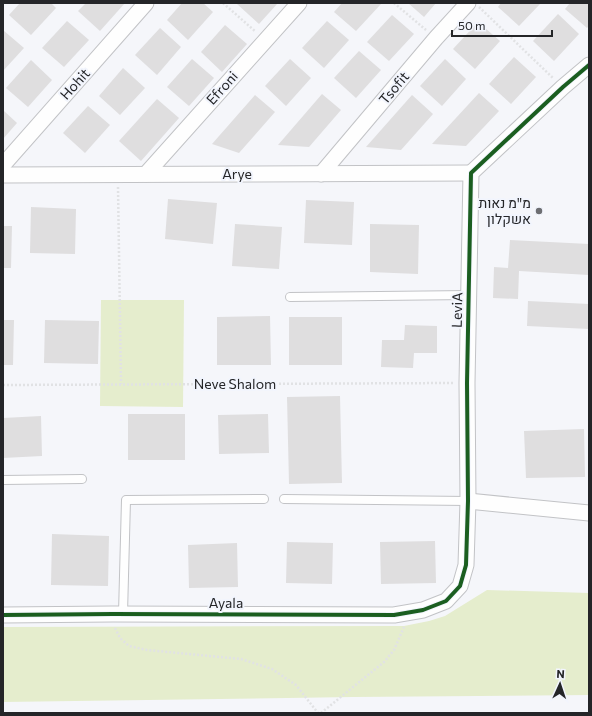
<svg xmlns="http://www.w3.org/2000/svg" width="592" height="716" font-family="Commissioner,Heebo,sans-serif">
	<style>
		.green { fill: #e5edcd }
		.building { fill: #dfdedf }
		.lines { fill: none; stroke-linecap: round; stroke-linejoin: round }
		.lane-casing { stroke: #c2c3c6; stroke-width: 10 }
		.street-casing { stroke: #c2c3c6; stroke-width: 17 }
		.path { stroke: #e1e2e4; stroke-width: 2.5; stroke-dasharray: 2 2; stroke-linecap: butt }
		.lane { stroke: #fefefe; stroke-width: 8 }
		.street { stroke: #fefefe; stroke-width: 15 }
		.cycleway-casing { stroke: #f2f5fd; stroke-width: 6 }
		.cycleway { stroke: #1b5e20; stroke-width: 4 }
		.poi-dot { fill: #6d6e72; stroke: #f2f5fd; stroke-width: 1.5 }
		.labels { text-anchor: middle; stroke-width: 4; stroke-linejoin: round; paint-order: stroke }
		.street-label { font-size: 14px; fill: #242528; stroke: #f2f5fd }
		.poi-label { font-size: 14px; fill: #242528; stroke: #f2f5fd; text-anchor: end }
	</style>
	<rect width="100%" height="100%" fill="#f5f6fa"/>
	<!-- green -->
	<g class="green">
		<path d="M101,300H184L183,407L100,406Z"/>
		<path d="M487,590L589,593V695L353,697L3,702V627L404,626L429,621L445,616Z"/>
	</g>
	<!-- building -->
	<g class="building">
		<path d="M20,3H51L56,8L31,35L9,15Z"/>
		<path d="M86,3H125L100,31L78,11Z"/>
		<path d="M182,3H203L213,12L188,40L167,20Z"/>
		<path d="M238,3H278L259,24L237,4Z"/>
		<path d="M342,3H380L381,4L356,31L334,12Z"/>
		<path d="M408,3H436L424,17Z"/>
		<path d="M501,3H541L519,26L498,7Z"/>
		<path d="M570,3H589V26L587,28L565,9Z"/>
		<path d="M558,14L579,34L554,61L533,41Z"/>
		<path d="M392,15L414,34L389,61L367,42Z"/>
		<path d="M67,21L89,40L64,67L42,48Z"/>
		<path d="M327,21L349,40L324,68L302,48Z"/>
		<path d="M478,22L500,41L475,69L453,49Z"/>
		<path d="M225,25L247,44L222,72L201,52Z"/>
		<path d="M160,28L181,47L157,75L135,55Z"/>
		<path d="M3,30L24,48L3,71Z"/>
		<path d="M359,51L381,70L356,98L334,78Z"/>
		<path d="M514,57L536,77L511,104L489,84Z"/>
		<path d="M192,59L214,78L189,106L167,87Z"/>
		<path d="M290,59L311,78L286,106L265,86Z"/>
		<path d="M445,59L466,79L442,106L420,86Z"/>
		<path d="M31,60L52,80L28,107L6,88Z"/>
		<path d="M123,68L145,88L120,115L99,96Z"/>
		<path d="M479,93L499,111L466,146L432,144Z"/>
		<path d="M322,94L341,110L309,147L278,145Z"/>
		<path d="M255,95L275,112L239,153L212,144Z"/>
		<path d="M412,95L433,114L401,150L366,147Z"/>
		<path d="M157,99L179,118L141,161L119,141Z"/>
		<path d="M88,106L110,125L85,153L63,133Z"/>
		<path d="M3,110L17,123L3,139Z"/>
		<path d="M168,199L217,203L213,244L165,239Z"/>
		<path d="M306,200L354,202L352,245L304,243Z"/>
		<path d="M31,207L76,209L75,254L30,253Z"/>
		<path d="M235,224L282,227L279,269L232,266Z"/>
		<path d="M370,224L419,225L418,274L370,272Z"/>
		<path d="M3,226H12L11,268H3Z"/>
		<path d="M510,240L589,244V275L519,271L518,299L493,298L494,267L508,268Z"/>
		<path d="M528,301L589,304V329L527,326Z"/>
		<path d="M270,316L271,365H217V317Z"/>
		<rect x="289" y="317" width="53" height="48"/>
		<path d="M3,320H14L13,365H3Z"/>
		<path d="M45,320L99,321L98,364L44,363Z"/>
		<path d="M405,325L437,326V353H414L413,368L381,367L382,340H404Z"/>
		<path d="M340,396L342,483L289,484L287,397Z"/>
		<rect x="128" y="414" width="57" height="46"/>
		<path d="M268,414L269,453L219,454L218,415Z"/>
		<path d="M41,416L42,456L3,458V418Z"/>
		<path d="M584,429L585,477L526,478L524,431Z"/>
		<path d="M52,534L109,536L108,586L51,585Z"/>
		<path d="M435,541L436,583L381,584L380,542Z"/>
		<path d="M287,542L333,543L332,584L286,583Z"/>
		<path d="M237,543L238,587L189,588L188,545Z"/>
	</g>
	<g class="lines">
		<!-- lane casing -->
		<g class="lane-casing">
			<g id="lane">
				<path d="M290,297L469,295"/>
				<path d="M3,480L82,479"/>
				<path d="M284,499L468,501"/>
				<path d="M123,614L126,500L264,499"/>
			</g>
		</g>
		<!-- street casing -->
		<g class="street-casing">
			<g id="street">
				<path d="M3,165L146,3"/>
				<path d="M146,174L299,3"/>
				<path d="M321,174L436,38L468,3"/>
				<path d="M3,175L471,173"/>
				<path d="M468,501L589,513"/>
				<path d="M3,615L113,614L394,615L423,610L446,601L460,586L466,565L468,501L467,383L471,173L563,87L589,65"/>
			</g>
		</g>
		<!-- path -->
		<g class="path">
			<path d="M223,3L256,32"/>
			<path d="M394,3L426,30"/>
			<path d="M479,7L554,79"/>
			<path d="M118,187L121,384"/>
			<path d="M3,385L455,383"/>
			<path d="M115,628L120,638L129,646L147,650L241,659L272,669L296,685L318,713"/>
			<path d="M321,713L384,662L394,650L404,627"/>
		</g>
		<!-- lane -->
		<use href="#lane" class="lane"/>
		<!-- street -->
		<use href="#street" class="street"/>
		<!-- cycleway casing -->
		<g class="cycleway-casing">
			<path id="cycleway" d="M3,615L113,614L394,615L423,610L446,601L460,586L466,565L468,501L467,383L471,173L563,87L589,65"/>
		</g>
		<!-- cycleway -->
		<use href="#cycleway" class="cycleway"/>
	</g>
	<!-- markers -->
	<circle class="poi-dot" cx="539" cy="211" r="4"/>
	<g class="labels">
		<!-- street labels -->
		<g class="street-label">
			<text transform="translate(75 84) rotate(-48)" y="5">Hohit</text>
			<text transform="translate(222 88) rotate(-48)" y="5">Efroni</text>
			<text transform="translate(394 88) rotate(-50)" y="5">Tsofit</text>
			<text x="237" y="179">Arye</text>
			<text transform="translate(457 310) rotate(-89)" y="5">LeviA</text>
			<text x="235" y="389">Neve Shalom</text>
			<text x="226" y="608">Ayala</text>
		</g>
		<!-- poi labels -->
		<g class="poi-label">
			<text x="531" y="208">מ"מ נאות<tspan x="531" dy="16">אשקלון</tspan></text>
		</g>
	</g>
	<!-- border -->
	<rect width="592" height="716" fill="none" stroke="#242528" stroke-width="8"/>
	<!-- north arrow -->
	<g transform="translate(560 684) rotate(3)" stroke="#f2f5fd" stroke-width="3" paint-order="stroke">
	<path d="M0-3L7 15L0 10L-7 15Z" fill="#242528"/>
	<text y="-6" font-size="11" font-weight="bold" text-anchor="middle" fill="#242528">N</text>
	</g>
	<!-- scale -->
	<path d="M452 30v6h100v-6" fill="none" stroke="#242528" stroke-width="2"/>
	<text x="458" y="30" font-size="12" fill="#242528" stroke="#f2f5fd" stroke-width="3" paint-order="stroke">50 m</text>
</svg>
